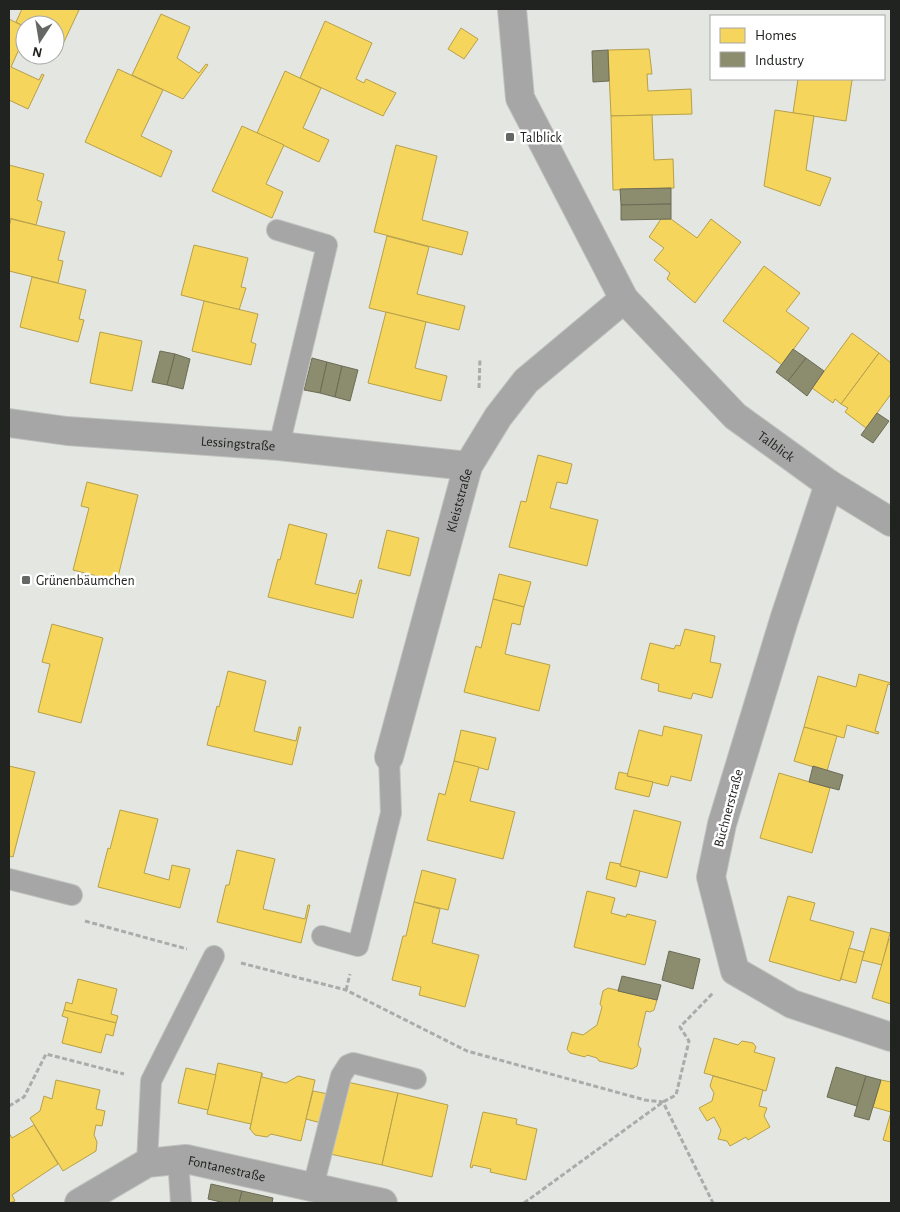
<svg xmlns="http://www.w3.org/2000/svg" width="900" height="1212" font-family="'Alegreya Sans',sans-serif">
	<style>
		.homes { fill: #f6d55c; stroke: #b6a04a }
		.industry { fill: #8c8c6e; stroke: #6c6c56 }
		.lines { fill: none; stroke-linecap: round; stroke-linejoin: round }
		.service-casing { stroke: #c0c2bf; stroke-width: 22 }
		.minor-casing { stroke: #c0c2bf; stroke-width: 30 }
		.path { stroke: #abacaa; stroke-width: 3; stroke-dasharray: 5 2.5; stroke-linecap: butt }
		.service { stroke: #a5a6a5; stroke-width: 20 }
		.minor { stroke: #a5a6a5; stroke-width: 28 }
		.poi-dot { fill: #646763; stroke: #fff; stroke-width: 2 }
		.labels { text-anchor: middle; stroke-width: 5; stroke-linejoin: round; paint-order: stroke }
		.poi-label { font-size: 14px; fill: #20231f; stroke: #fff; text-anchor: start }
		.street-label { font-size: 14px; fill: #20231f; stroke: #fff }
	</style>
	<rect width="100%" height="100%" fill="#e3e6e1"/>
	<!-- homes -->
	<g class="homes">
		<path d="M22,9H75L79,10L63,44L55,40V25H25V27L16,22Z"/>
		<path d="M161,14L190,27L177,58L199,73L206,64L208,65L183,99L132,75Z"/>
		<path d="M9,19L25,27V36L11,67L39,80L42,74L44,75L28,109L9,100Z"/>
		<path d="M325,21L372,43L356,79L364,83L366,79L396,93L383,116L300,78Z"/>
		<path d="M461,28L478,39L464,59L448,49Z"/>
		<path d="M649,49L652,74H647L648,91L691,89L692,114L611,116L608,50Z"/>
		<path d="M118,69L163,90L141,136L172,151L161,177L85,142Z"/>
		<path d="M285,71L321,88L303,128L329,140L319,162L257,133Z"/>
		<path d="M798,79H856L852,80L846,121L793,113Z"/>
		<path d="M775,110L814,116L806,170L831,178L820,206L764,186Z"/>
		<path d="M652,115L654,160L673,159L674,188L613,190L611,116Z"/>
		<path d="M242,126L284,145L266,184L283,192L272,218L212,191Z"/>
		<path d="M396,145L437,156L422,220L468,232L462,255L374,232Z"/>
		<path d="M9,165L44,174L37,200L42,202L36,225L9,218Z"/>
		<path d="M11,219L65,232L58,260L63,261L58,283L9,271V227Z"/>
		<path d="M661,219H671L697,238L711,219L741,242L695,303L667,279L670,273L654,260L664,248L649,237Z"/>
		<path d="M387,236L429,247L417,294L465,306L459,330L369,308Z"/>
		<path d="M194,245L248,258L241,287L246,288L239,310L181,295Z"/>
		<path d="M764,266L800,293L786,311L809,328L782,365L723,321Z"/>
		<path d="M32,277L86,290L79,319L84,320L78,342L20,327Z"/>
		<path d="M204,301L258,314L251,342L256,344L251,365L192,351Z"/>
		<path d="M386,312L426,322L415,368L447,376L441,401L368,383Z"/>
		<path d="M100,332L142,341L132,391L90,383Z"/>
		<path d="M852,333L879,353L841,404L835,399L833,403L812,388Z"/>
		<path d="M879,353L891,363V394L866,428L845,412L848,408L841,404Z"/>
		<path d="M538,455L572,464L567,484L557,482L550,508L598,520L587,566L509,547L521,501L526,502Z"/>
		<path d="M87,482L138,495L117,581L73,570L89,508L81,506Z"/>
		<path d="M289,524L327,534L315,584L356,594L360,580H362L353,618L268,597L278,559L280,560Z"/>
		<path d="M387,530L419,538L410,576L378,568Z"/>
		<path d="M499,574L531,582L524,607L493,599Z"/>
		<path d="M493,599L524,607L520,625L512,623L505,654L550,665L539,711L464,692L476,646L481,648Z"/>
		<path d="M52,624L103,638L81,723L38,712L50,664L42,662Z"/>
		<path d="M685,629L715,636L710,662L721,664L712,698L693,693L691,699L658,691L659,684L641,679L650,643L674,649L676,645L680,646Z"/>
		<path d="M228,671L266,681L254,731L296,741L299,727H301L292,765L207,745L217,706L219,707Z"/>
		<path d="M859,674L891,683V685L888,684L875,731L879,732L878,734L847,725L844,738L804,727L818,676L856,687Z"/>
		<path d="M664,726L702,735L691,781L671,776L668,786L627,776L639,730L662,736Z"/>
		<path d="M804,727L837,736L827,771L794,761Z"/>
		<path d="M461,730L496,738L488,770L454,761Z"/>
		<path d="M454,761L479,767L470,801L515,812L503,859L427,840L439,793L445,795Z"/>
		<path d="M9,766L35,772L13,857L9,856Z"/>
		<path d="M619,772L628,774L627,776L653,782L649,797L615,789Z"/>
		<path d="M779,773L830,788L812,853L760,838Z"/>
		<path d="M120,810L158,819L144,873L169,880L172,865L190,869L180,908L98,887L108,848L110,849Z"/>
		<path d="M634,810L681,822L667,878L620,866Z"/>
		<path d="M237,850L275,859L263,909L305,919L308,905H310L301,943L217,922L226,885H229Z"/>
		<path d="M610,862L620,864V866L640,871L636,887L606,879Z"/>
		<path d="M422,870L456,879L448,910L414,902Z"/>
		<path d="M587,891L615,898L611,913L626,917L627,914L656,921L645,965L574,947Z"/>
		<path d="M788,896L815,903L810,920L854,932L840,981L769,961Z"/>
		<path d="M414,902L440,909L432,943L479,955L465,1007L419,995L421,987L392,980L403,936H406Z"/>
		<path d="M871,928L890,933L882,965L862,960Z"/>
		<path d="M889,939L891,940V1004L872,998Z"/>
		<path d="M849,948L864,952L856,983L841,979Z"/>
		<path d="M78,979L117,989L111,1014L118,1016L116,1023L64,1010L66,1002L72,1004Z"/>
		<path d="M608,988L657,1000L654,1010L650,1012L646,1011L638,1045L641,1049L637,1066L632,1069L599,1061L597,1058L587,1055L585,1057L570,1053L567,1049L572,1032L583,1035L597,1025L602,1007L600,1004L603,991Z"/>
		<path d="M64,1010L116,1023L113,1036L106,1034L101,1053L62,1043L68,1018L62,1016Z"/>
		<path d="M714,1038L738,1045L742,1041L753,1043L756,1047L754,1052L775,1058L766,1091L704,1073Z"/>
		<path d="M218,1063L262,1073L250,1129L251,1124L207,1114Z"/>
		<path d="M186,1068L216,1075L208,1110L178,1103Z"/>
		<path d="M262,1073V1077L286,1083L298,1076L315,1080L301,1141L271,1134L267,1137L255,1135L250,1129Z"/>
		<path d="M713,1076L763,1090L759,1106L767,1108L764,1116L770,1127L748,1140L746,1137L730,1146L727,1141L718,1139L721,1130L714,1117L707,1121L699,1108L712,1101L714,1093L710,1086Z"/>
		<path d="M56,1080L100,1090L96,1109L105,1111L102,1126L96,1125L94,1135L97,1142L96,1151L63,1171L30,1118L40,1111L44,1096L52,1099Z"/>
		<path d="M881,1080L891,1082V1112L873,1107Z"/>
		<path d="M347,1082L398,1093L382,1165L330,1154Z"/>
		<path d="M313,1091L328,1094L321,1123L306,1119Z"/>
		<path d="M398,1093L448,1105L432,1177L382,1165Z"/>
		<path d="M483,1112L517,1119L516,1124L537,1129L526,1180L490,1172L491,1169L473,1165L472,1168L470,1167Z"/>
		<path d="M891,1112V1142L883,1140Z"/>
		<path d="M34,1125L58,1164L12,1195L15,1201L9,1203V1133L12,1138Z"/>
	</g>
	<!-- industry -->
	<g class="industry">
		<path d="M608,50L609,81L593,82L592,51Z"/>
		<path d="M671,188V204L621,205L620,189Z"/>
		<path d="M671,204V219L621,220V205Z"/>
		<path d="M793,349L806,358L788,381L776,372Z"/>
		<path d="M160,351L175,354L167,385L152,382Z"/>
		<path d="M175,354L190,359L183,389L167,385Z"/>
		<path d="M312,358L327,362L320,393L304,390Z"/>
		<path d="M806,358L824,371L807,396L788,381Z"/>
		<path d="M327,362L342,366L335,397L320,393Z"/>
		<path d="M342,366L358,370L350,401L335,397Z"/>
		<path d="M877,413L889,421L873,443L861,435Z"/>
		<path d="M813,766L843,775L839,790L809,782Z"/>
		<path d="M669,951L700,959L693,989L662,980Z"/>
		<path d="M622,976L661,985L657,1000L618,991Z"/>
		<path d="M836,1067L866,1076L857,1106L827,1097Z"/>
		<path d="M866,1076L881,1080L869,1120L854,1116Z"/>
		<path d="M211,1184L242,1191L239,1203H225L208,1199Z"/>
		<path d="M242,1191L273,1198L272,1203H239Z"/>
	</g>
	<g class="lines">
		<!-- service casing -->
		<g class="service-casing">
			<g id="service">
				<path d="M277,230L327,245L279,446"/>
				<path d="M9,879L72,895"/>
				<path d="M322,936L358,946L391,813L389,757"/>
				<path d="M178,1159L181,1203"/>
				<path d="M147,1163L151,1081L214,956"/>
				<path d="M313,1187L341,1076L348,1065L353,1063L416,1079"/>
			</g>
		</g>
		<!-- minor casing -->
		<g class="minor-casing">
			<g id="minor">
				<path id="s1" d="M512,9L520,98L624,299L735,416L829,484L891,522"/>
				<path id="s2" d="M9,423L67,431L279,446L468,466"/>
				<path d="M829,484L784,620L722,824L711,877L735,971L792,1004L891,1037"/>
				<path id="s3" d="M389,757L468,466L498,417L526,381L624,299"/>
				<path id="s4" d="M79,1203L147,1163L186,1159L383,1203"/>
			</g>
		</g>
		<!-- path -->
		<g class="path">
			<path d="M479,388L480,358"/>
			<path d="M85,921L187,949"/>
			<path d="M241,963L346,990L467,1051L645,1100L663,1102L713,1203"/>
			<path d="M346,990L350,974"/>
			<path d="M9,1106L24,1097L46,1054L124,1074"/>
			<path d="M524,1203L663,1102L676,1095L689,1041L680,1027L713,993"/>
		</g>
		<!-- service -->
		<use href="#service" class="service"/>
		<!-- minor -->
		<use href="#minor" class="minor"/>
	</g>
	<!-- markers -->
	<g class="poi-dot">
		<rect x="505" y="132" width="10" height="10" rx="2.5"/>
		<rect x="21" y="575" width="10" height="10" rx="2.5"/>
	</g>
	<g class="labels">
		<!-- poi labels -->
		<g class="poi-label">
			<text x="520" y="142">Talblick</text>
			<text x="36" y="585">Grünenbäumchen</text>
		</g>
		<!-- street labels -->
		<g class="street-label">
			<text dy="5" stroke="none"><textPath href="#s2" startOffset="230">Lessingstraße</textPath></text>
			<text dy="5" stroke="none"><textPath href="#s1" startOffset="528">Talblick</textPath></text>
			<text dy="5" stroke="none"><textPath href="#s3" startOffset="266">Kleiststraße</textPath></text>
			<text transform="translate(728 808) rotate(-75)" y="5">Büchnerstraße</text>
			<text dy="5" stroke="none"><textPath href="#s4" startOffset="160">Fontanestraße</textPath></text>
		</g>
	</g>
	<!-- border -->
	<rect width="900" height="1212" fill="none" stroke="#20231f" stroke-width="20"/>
	<!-- legend -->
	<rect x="710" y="15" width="175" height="65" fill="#ffffff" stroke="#a6a7a5"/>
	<rect x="720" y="28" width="25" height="15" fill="#f6d55c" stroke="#a6a7a5"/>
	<text x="755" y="40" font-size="15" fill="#20231f">Homes</text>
	<rect x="720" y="52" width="25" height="15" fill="#8c8c6e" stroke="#a6a7a5"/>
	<text x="755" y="65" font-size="15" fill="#20231f">Industry</text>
	<!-- north arrow -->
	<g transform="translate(40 40) rotate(192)"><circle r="24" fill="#ffffff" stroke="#a6a7a5"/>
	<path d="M0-4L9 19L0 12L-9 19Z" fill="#646763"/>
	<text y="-8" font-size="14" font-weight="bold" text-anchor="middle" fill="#20231f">N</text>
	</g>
</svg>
